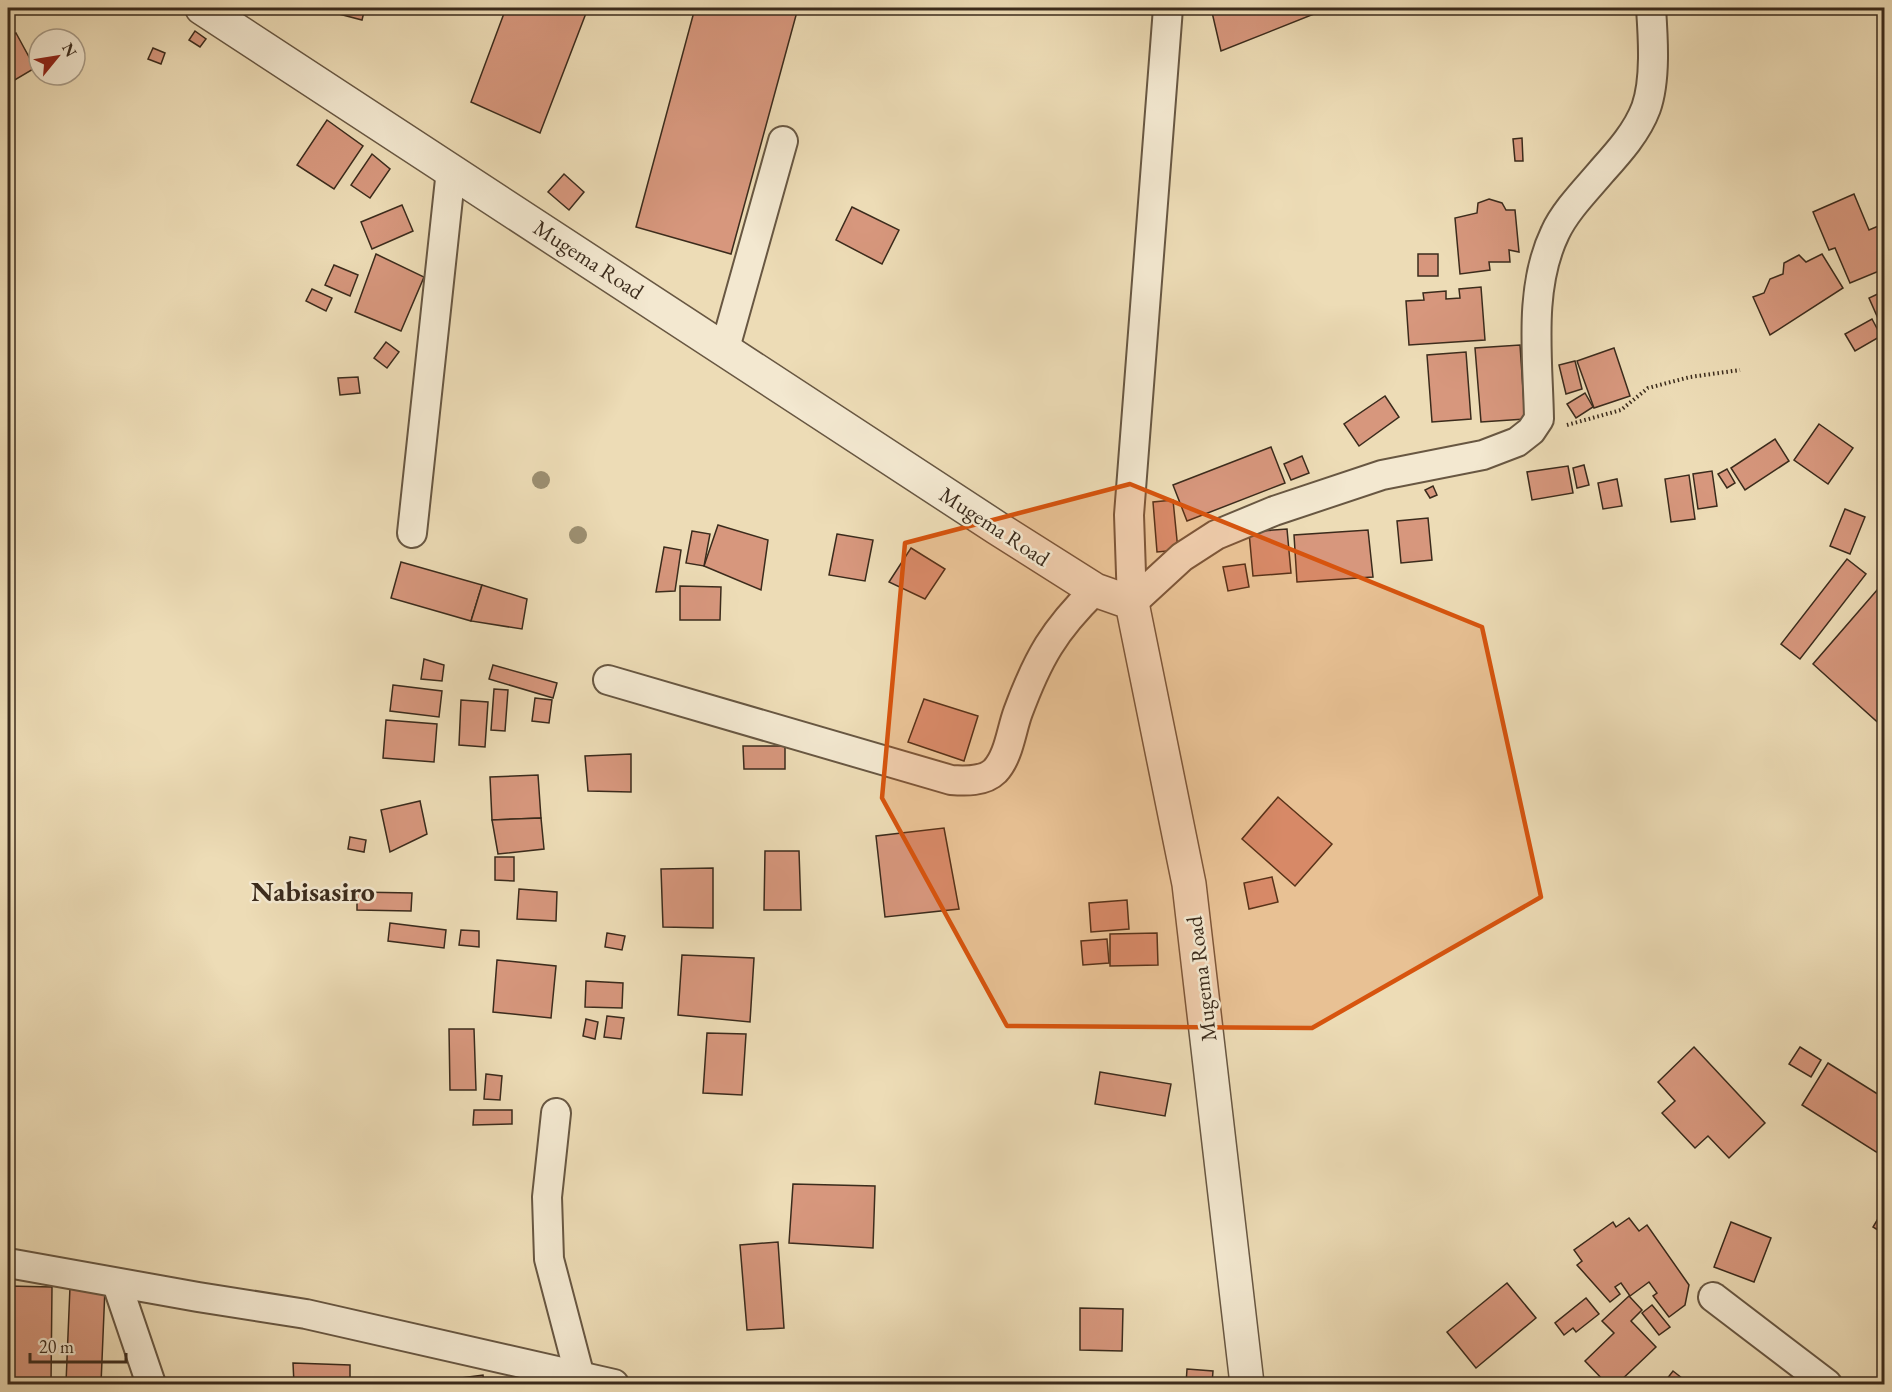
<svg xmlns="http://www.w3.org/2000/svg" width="1892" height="1392" font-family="'EB Garamond',serif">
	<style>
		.building { fill: #d7977d; stroke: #3b2b1c; stroke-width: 1.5 }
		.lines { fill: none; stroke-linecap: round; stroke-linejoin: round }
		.minor-casing { stroke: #685742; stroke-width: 32 }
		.tertiary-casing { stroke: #685742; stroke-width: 36 }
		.path { stroke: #3b2b1c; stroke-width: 4; stroke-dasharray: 1.5 3; stroke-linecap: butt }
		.minor { stroke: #f3e8d0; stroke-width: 28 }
		.tertiary { stroke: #f3e8d0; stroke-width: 33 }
		.tree { fill: #9c8f71 }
		.marked { fill: #d7540e; fill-opacity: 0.2; stroke: #d7540e; stroke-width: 4.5; stroke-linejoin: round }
		.labels { text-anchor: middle; stroke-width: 5; stroke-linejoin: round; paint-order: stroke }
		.street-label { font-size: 22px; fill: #3b2b1c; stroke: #f3e8d0 }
		.district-label { font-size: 28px; font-weight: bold; fill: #3b2b1c; stroke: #f3e8d0 }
	</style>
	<rect width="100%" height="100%" fill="#eddcb6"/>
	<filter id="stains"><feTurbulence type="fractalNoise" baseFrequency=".00333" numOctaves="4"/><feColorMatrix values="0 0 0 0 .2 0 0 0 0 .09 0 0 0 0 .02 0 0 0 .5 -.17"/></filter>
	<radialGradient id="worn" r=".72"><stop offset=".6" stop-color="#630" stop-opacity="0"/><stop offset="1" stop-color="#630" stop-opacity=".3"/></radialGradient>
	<!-- building -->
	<g class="building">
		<path d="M316,8H365L362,20Z"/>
		<path d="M506,8H588L540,133L471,102Z"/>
		<path d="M695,8H798L731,254L636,227Z"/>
		<path d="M1211,8H1329L1221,51Z"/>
		<path d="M195,31L206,39L200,47L189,40Z"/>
		<path d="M16,33L35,68L8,84V37Z"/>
		<path d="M153,48L165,53L161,64L148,59Z"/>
		<path d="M327,120L363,146L334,189L297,165Z"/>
		<path d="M1522,138L1523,161H1515L1513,139Z"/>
		<path d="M372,154L390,169L370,198L351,185Z"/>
		<path d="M564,174L584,192L569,210L548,192Z"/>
		<path d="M1854,194L1869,230L1883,224L1884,227V269L1850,283L1835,248L1829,250L1813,212Z"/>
		<path d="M1489,199L1502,203L1506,210H1515L1519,252L1509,250L1510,262H1489L1490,270L1460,274L1455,218L1477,213L1478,203Z"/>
		<path d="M402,205L413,231L372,249L361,222Z"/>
		<path d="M852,207L899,230L882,264L836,240Z"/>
		<path d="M376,254L424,277L401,331L355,312Z"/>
		<rect x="1418" y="254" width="20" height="22"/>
		<path d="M1822,254L1843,288L1770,335L1753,297L1764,293L1770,279L1783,274L1784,263L1799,255L1806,262Z"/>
		<path d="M334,265L358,275L350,296L325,285Z"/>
		<path d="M1884,285V332L1869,298L1884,291L1882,286Z"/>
		<path d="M1481,287L1485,340L1409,345L1406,301L1424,300L1423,293L1446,291V299L1460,298L1459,289Z"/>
		<path d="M312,289L332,298L326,311L306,301Z"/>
		<path d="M1872,319L1881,336L1855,351L1845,334Z"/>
		<path d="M386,342L399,352L387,368L374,358Z"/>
		<path d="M1520,345L1525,419L1481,422L1475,348Z"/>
		<path d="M1614,348L1630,396L1594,408L1577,361Z"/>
		<path d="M1466,352L1471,419L1432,422L1427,355Z"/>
		<path d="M1575,361L1582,389L1566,394L1559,365Z"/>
		<path d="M358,377L360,393L340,395L338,378Z"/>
		<path d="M1585,393L1593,407L1576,418L1567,404Z"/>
		<path d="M1385,396L1399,417L1359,446L1344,424Z"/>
		<path d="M1819,424L1853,448L1828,484L1794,460Z"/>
		<path d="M1775,439L1789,461L1745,490L1731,468Z"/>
		<path d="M1271,447L1285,483L1187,521L1173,485Z"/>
		<path d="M1302,456L1309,473L1291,480L1284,464Z"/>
		<path d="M1584,465L1589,485L1577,488L1573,468Z"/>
		<path d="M1568,466L1573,493L1532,500L1527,472Z"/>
		<path d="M1727,469L1735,483L1727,488L1718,474Z"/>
		<path d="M1712,471L1717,506L1698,509L1693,474Z"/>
		<path d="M1689,475L1695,519L1671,522L1665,479Z"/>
		<path d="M1617,479L1622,506L1603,509L1598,483Z"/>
		<path d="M1433,486L1437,495L1430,498L1425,490Z"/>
		<path d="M1173,500L1178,550L1157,552L1153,502Z"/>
		<path d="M1845,509L1865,517L1850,554L1830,546Z"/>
		<path d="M1428,518L1432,560L1401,563L1397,521Z"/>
		<path d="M718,525L768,540L761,590L704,566Z"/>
		<path d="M1287,529L1291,573L1253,576L1249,532Z"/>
		<path d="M1368,530L1373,577L1297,582L1294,535Z"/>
		<path d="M692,531L710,534L704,566L686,563Z"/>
		<path d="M837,534L873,540L865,581L829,575Z"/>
		<path d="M664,547L681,550L675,591L656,592Z"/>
		<path d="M911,548L945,569L925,599L889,582Z"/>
		<path d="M1847,559L1866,574L1800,659L1781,644Z"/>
		<path d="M401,562L482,585L471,621L391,598Z"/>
		<path d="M1245,564L1249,587L1228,591L1223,567Z"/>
		<path d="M1884,582V728L1813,664Z"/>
		<path d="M482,585L527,599L522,629L471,621Z"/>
		<path d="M680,586L721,587L720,620H680Z"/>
		<path d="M424,659L444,665L442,681L421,679Z"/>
		<path d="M493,665L557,683L553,698L489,679Z"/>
		<path d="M393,685L442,691L439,717L390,711Z"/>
		<path d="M494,689L508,690L505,731L491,730Z"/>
		<path d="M535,698L552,700L549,723L532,721Z"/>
		<path d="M924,699L978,716L964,761L908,742Z"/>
		<path d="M461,700L488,702L485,747L459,745Z"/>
		<path d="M386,720L437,724L434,762L383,758Z"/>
		<path d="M743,746H785V769H744Z"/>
		<path d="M631,754V792L588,791L585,756Z"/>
		<path d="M538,775L541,818L492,820L490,777Z"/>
		<path d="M1278,797L1332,844L1295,886L1242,839Z"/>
		<path d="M420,801L427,834L390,852L381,810Z"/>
		<path d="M541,818L544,849L498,854L492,820Z"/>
		<path d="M944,828L959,909L885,917L876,836Z"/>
		<path d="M350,837L366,840L364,852L348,849Z"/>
		<path d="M765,851H799L801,910H764Z"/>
		<path d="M495,857H514V881L495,880Z"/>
		<path d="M713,868V928L663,927L661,869Z"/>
		<path d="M1272,877L1278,902L1249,909L1244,883Z"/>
		<path d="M519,889L557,892L556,921L517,919Z"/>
		<path d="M357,892L412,893L411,911L357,910Z"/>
		<path d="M1127,900L1129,929L1091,932L1089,903Z"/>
		<path d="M390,923L446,930L444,948L388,941Z"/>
		<path d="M461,930L479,931V947L459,945Z"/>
		<path d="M607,933L625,936L622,950L605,947Z"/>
		<path d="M1157,933L1158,965L1110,966V934Z"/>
		<path d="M1107,939L1109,963L1083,965L1081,941Z"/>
		<path d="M682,955L754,958L750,1022L678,1015Z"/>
		<path d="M497,960L556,966L551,1018L493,1012Z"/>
		<path d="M586,981L623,983L622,1008L585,1007Z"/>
		<path d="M607,1016L624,1018L621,1039L604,1037Z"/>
		<path d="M586,1019L598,1022L595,1039L583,1036Z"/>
		<path d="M449,1029H474L476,1090H450Z"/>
		<path d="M707,1033L746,1034L742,1095L703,1093Z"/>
		<path d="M1694,1047L1765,1123L1729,1158L1708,1136L1695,1148L1662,1113L1675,1101L1658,1082Z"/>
		<path d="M1800,1047L1821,1060L1811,1077L1789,1064Z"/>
		<path d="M1828,1063L1884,1098V1157L1802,1105Z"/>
		<path d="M1100,1072L1171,1084L1165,1116L1095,1104Z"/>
		<path d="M486,1074L502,1076L500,1100L484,1099Z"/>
		<path d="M474,1110H512V1124L473,1125Z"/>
		<path d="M793,1184L875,1186L873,1248L789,1243Z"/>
		<path d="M1882,1212L1884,1213V1234L1873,1227Z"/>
		<path d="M1629,1218L1639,1231L1647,1225L1689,1285L1685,1305L1669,1317L1653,1296L1657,1293L1649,1282L1630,1296L1621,1283L1615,1287L1620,1294L1610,1302L1577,1265L1582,1261L1574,1250L1613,1222L1616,1227Z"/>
		<path d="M1731,1222L1771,1238L1754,1282L1714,1267Z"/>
		<path d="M778,1242L784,1328L747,1330L740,1245Z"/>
		<path d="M1507,1283L1536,1318L1476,1368L1447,1332Z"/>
		<path d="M8,1286L52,1287L51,1384H8Z"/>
		<path d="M70,1287L105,1288L101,1384L66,1383Z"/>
		<path d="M1629,1296L1642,1310L1631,1321L1656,1347L1617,1384H1607L1585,1361L1614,1333L1602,1321Z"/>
		<path d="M1586,1298L1599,1314L1576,1332L1573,1328L1564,1335L1555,1323Z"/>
		<path d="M1652,1305L1670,1327L1659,1335L1642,1313Z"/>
		<path d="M1080,1308L1123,1309L1122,1351L1080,1350Z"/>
		<path d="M293,1363L350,1365V1384H294Z"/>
		<path d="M1187,1369L1213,1371L1212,1384H1186Z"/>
		<path d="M1673,1371L1687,1382L1685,1384H1663Z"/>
		<path d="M483,1375L484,1384H438V1381Z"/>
	</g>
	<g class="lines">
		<!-- minor casing -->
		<g class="minor-casing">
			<g id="minor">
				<path d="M725,348L783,141"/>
				<path d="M412,533L451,170"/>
				<path d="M1132,603L1182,557L1216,535L1274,511L1382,475L1483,455L1517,442L1531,431L1539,419C1538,359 1528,289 1555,233C1565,211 1586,190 1602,171C1619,152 1637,132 1646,108C1656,80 1653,37 1651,8"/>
				<path d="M1132,603L1129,515L1168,8"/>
				<path d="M608,680L951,780C965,781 984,782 995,771C1009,756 1011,731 1018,712C1038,658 1054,630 1095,590"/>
				<path d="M556,1113L547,1197L549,1259L580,1377"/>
				<path d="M8,1263L198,1297L306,1314L614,1384"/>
				<path d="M117,1284L151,1384"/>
				<path d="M1713,1297L1827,1384"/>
			</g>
		</g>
		<!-- tertiary casing -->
		<g class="tertiary-casing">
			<path id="tertiary" d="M202,8L997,528L1095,590L1132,603L1189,884L1247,1384"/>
		</g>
		<!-- path -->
		<path class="path" d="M1567,425L1621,410L1648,388L1690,377L1740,370"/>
		<!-- minor -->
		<use href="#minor" class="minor"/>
		<!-- tertiary -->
		<use href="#tertiary" class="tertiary"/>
	</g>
	<!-- trees -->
	<g class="tree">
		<circle cx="541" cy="480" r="9"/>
		<circle cx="578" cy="535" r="9"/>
	</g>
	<!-- marked area -->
	<path class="marked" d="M1130,484L1482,627L1541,897L1312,1028L1007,1026L882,798L905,543Z"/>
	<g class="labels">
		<!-- street labels -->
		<g class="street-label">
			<text transform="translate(589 259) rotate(33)" y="8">Mugema Road</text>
			<text transform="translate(995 526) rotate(33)" y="8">Mugema Road</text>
			<text transform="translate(1201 979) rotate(-97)" y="8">Mugema Road</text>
		</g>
		<!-- district labels -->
		<g class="district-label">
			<text x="313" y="901">Nabisasiro</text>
		</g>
	</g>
	<!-- margin -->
	<rect width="1892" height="1392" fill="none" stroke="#eddcb6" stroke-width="30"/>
	<rect x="9" y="9" width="1874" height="1374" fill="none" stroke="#3b2b1c" stroke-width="3"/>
	<rect x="15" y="15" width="1862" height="1362" fill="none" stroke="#3b2b1c" stroke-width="1.5"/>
	<!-- north arrow -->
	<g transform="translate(57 57) rotate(60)"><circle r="28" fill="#f3e8d0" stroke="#a99c88" stroke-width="1.5"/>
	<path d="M0-4.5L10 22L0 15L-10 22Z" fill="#8f2418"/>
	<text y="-9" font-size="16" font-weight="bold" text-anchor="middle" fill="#3b2b1c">N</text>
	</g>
	<!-- scale -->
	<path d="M30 1353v9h96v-9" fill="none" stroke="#3b2b1c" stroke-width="3"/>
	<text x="39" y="1353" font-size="18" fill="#3b2b1c" stroke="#f3e8d0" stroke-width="4.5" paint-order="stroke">20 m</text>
	<rect width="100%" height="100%" filter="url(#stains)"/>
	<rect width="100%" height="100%" fill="url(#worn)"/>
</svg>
